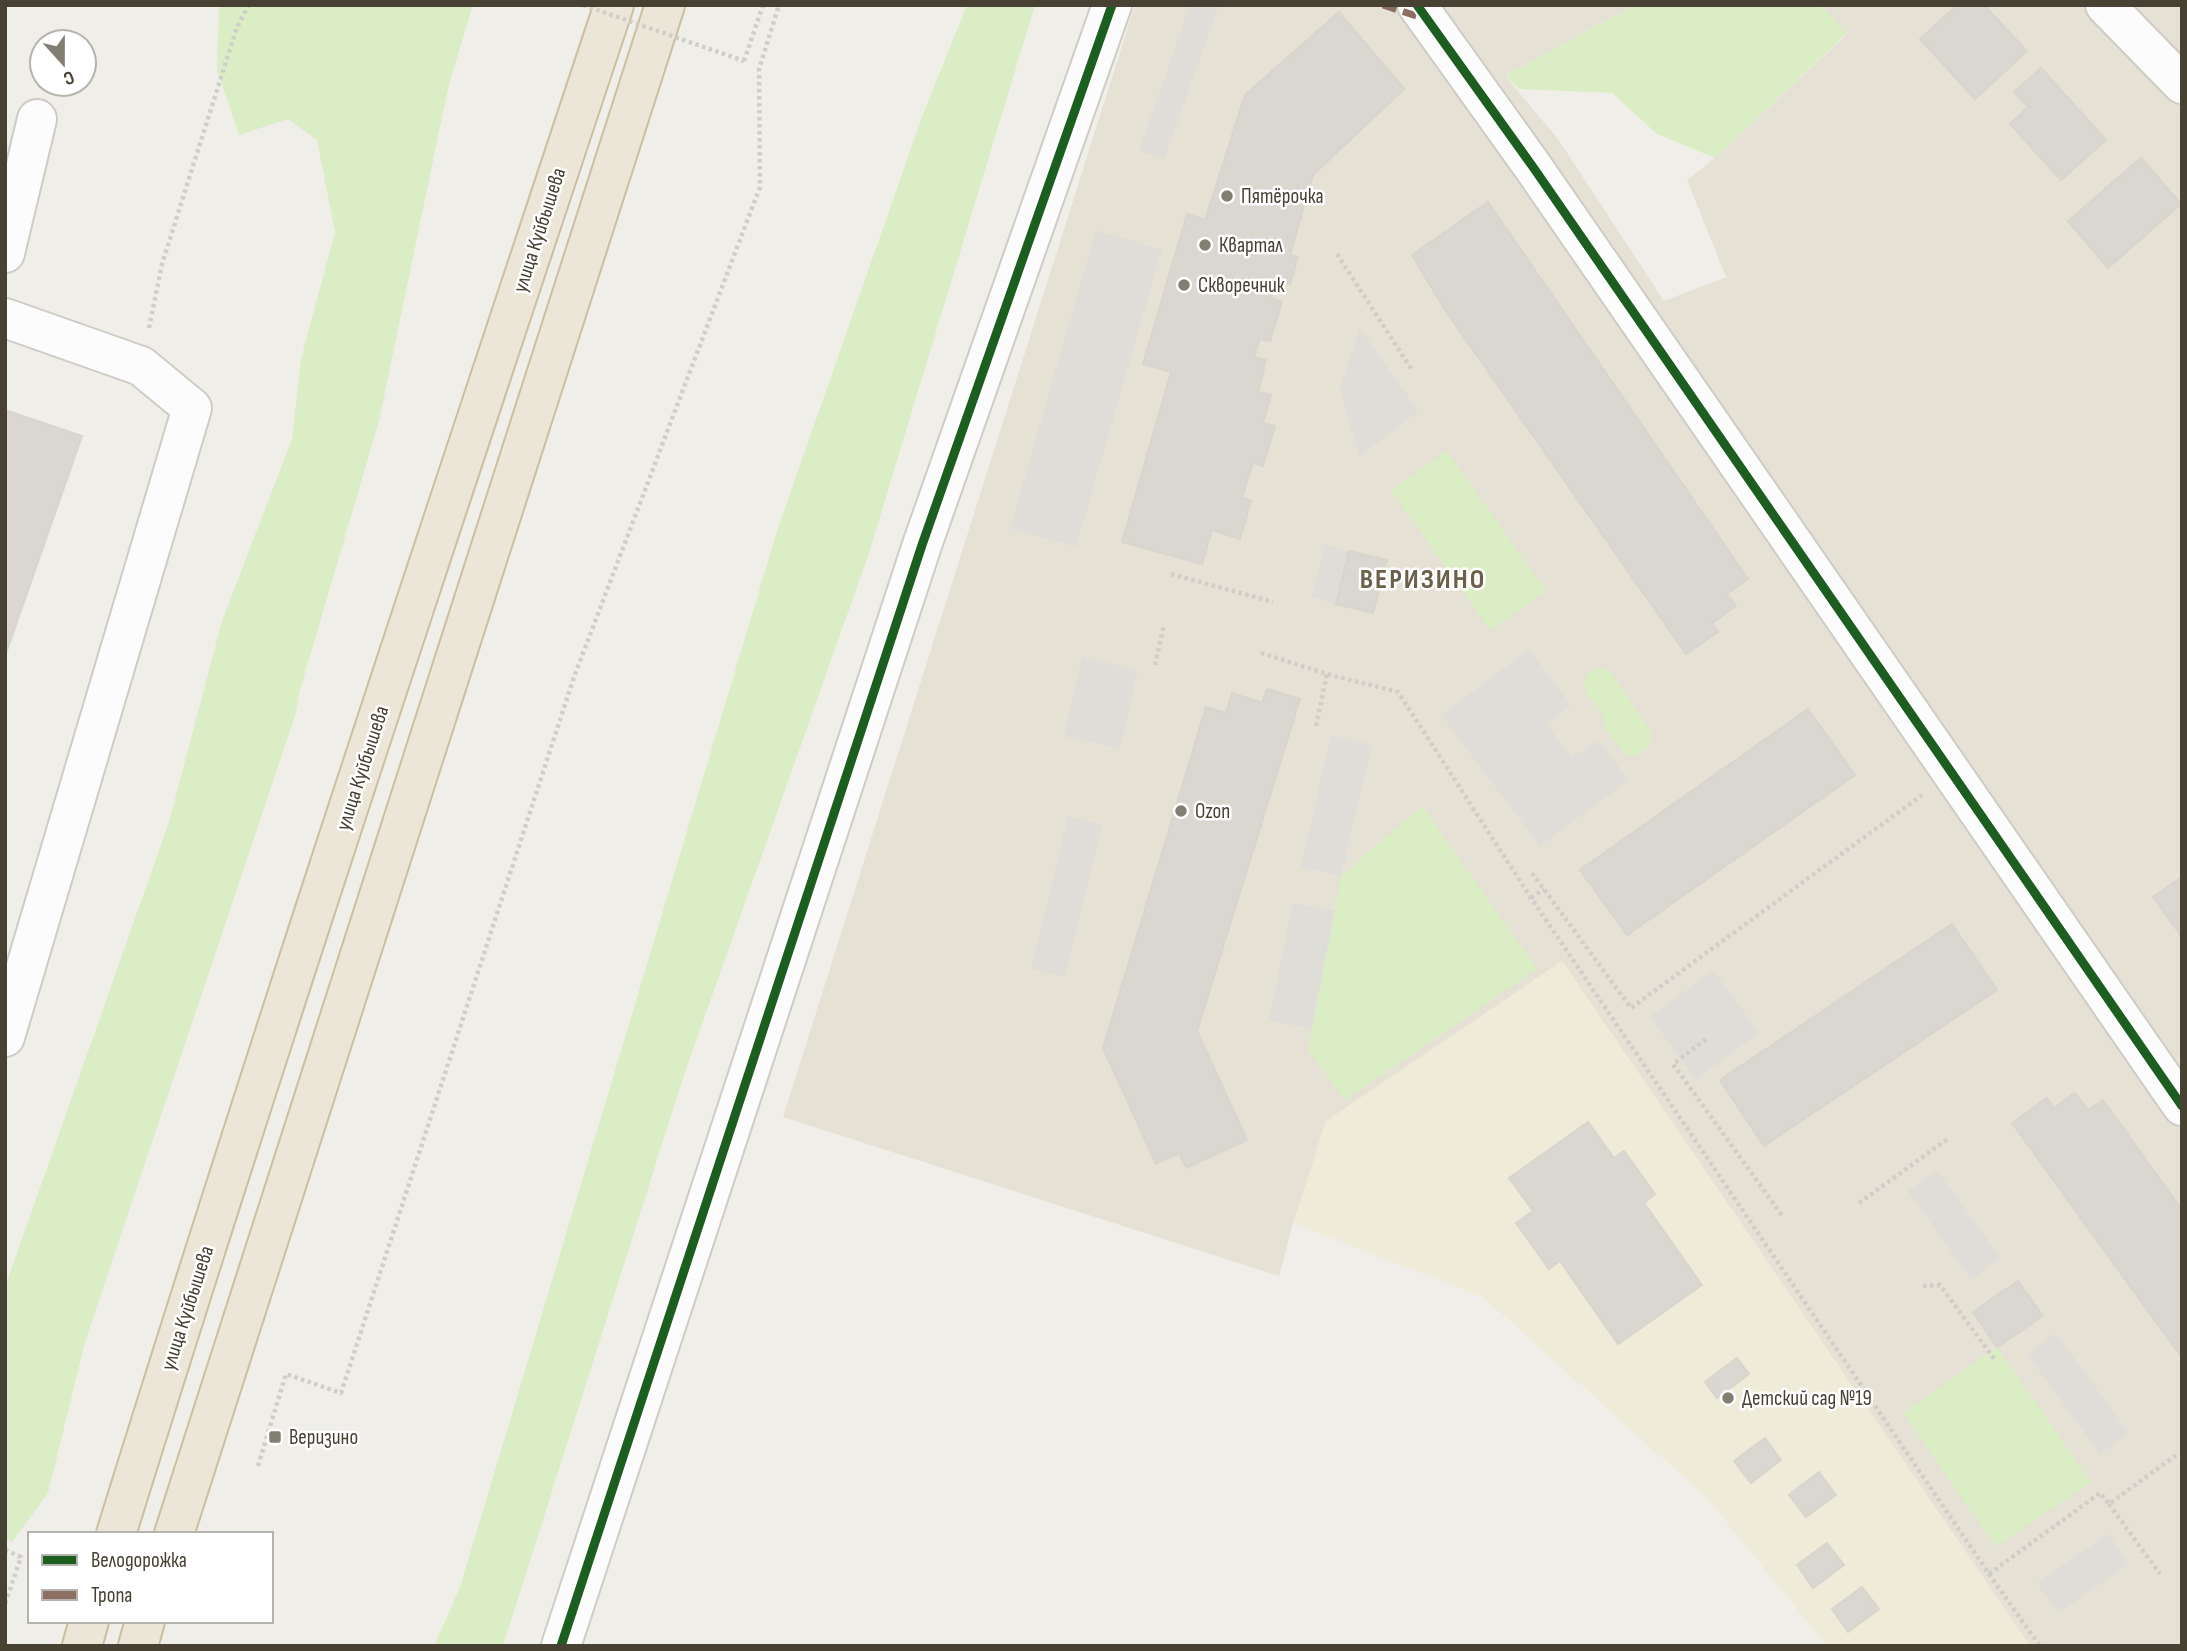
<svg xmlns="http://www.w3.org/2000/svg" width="2187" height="1651" font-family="'Sofia Sans Condensed',sans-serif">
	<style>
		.residential { fill: #e5e1d5 }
		.education { fill: #efebd9 }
		.green { fill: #dbedc5 }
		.parking { fill: #dfddd8 }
		.building { fill: #dad7d1; stroke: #d8d5ce; stroke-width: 2 }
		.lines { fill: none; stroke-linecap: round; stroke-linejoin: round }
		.minor-casing { stroke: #ceccc5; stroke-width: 42 }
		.highway-casing { stroke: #cbbfa0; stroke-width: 42 }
		.path { stroke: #d1cec9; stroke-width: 4.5; stroke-dasharray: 3.5 3.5; stroke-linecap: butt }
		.minor { stroke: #fdfcfc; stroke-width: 38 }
		.highway { stroke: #ece6d8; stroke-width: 38 }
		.path-bridge { stroke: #d1cec9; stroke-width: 4.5; stroke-dasharray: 3.5 3.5; stroke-linecap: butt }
		.quiet { stroke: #8d6e63; stroke-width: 7; stroke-dasharray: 14 7; stroke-linecap: butt }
		.cycleway-casing { stroke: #fff; stroke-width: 13 }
		.cycleway { stroke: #1b5e20; stroke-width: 9 }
		.poi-dot { fill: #827e72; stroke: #fff; stroke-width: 2.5 }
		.labels { text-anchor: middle; stroke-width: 5; stroke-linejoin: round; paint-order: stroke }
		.poi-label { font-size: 21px; fill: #474133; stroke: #fff; text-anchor: start }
		.street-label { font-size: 21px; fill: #474133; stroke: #fff }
		.district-label { font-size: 28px; font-weight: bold; letter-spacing: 2px; fill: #6b604a; stroke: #fff }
	</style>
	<rect width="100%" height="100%" fill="#f0eee8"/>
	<!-- residential -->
	<path class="residential" d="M1135,5H1635L1505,76L1558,139L1664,301L1726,277L1687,180L1715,158L1846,35L1822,5H2182V1646H2030L1562,961L1293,1223L1279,1276L783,1117Z"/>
	<!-- education -->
	<path class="education" d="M1562,961L2030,1646H1827L1707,1498L1483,1297L1293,1223L1326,1121Z"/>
	<!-- green -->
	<g class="green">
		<path d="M219,5H473L449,84L379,421L300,690L296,713L85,1342L48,1493L12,1542L5,1538V1287L169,822L222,621L292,439L301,359L335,232L317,140L288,119L239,135L217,70Z"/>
		<path d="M967,5H1035L869,553L684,1075L503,1646H434L460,1587L778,528L923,114Z"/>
		<path d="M1635,5H1822L1846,34L1715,158L1657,134L1612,93L1519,89L1505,76Z"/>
		<path d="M1447,451L1546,591L1490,630L1391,490Z"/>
		<path d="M1602,668L1610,671L1652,733C1652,742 1650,747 1643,752C1629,762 1622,752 1614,740C1611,736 1607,731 1604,727C1603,724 1604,720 1603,716C1597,699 1577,695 1587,674Z"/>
		<path d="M1422,806L1537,969L1345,1100L1308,1050L1341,876Z"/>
		<path d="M1997,1347L2091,1482L1996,1547L1903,1413Z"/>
	</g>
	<!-- parking -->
	<g class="parking">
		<path d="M1190,5H1219L1164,160L1139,151Z"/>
		<path d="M1096,230L1162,250L1076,547L1010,528Z"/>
		<path d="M1360,328L1418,411L1359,457L1340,388Z"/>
		<path d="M1325,544L1349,551L1336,604L1311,597Z"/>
		<path d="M1529,649L1571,705L1547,724L1572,758L1598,740L1629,780L1540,846L1441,715Z"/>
		<path d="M1082,657L1138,670L1120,749L1064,736Z"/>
		<path d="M1331,735L1372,745L1341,876L1301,867Z"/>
		<path d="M1068,816L1102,824L1065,977L1031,969Z"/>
		<path d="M1293,903L1335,911L1311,1029L1269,1020Z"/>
		<path d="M1713,970L1759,1033L1696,1079L1650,1017Z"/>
		<path d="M1937,1170L2001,1258L1971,1279L1908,1191Z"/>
		<path d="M2056,1333L2129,1433L2100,1454L2027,1354Z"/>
		<path d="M2108,1534L2129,1564L2058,1613L2037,1583Z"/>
	</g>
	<!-- building -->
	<g class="building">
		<path d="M1957,5H1984L2027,51L1975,99L1920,39Z"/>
		<path d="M1339,12L1404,89L1313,175L1290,255L1298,257L1290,284L1277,279L1271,298L1282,302L1270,341L1260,339L1254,357L1266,360L1258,392L1271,395L1263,423L1275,426L1263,466L1253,463L1242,498L1251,501L1240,539L1212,530L1202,564L1122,542L1171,372L1143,364L1187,214L1205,220L1245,95Z"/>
		<path d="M2041,68L2106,140L2061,180L2010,124L2028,107L2014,92Z"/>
		<path d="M2141,158L2181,204L2108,268L2068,221Z"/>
		<path d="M1488,202L1748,579L1727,594L1736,606L1712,623L1718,632L1686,654L1445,310L1412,255Z"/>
		<path d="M5,410L82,436L5,656Z"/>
		<path d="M1349,551L1387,560L1373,613L1336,604Z"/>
		<path d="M1267,689L1300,699L1197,1031L1247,1140L1186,1168L1179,1153L1156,1164L1103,1048L1206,707L1226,713L1232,693L1262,703Z"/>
		<path d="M1808,709L1855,775L1627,935L1580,870Z"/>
		<path d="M2182,877V937L2153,897Z"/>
		<path d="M1952,924L1997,990L1764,1146L1720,1080Z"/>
		<path d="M2075,1093L2088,1110L2103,1100L2182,1210V1358L2012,1123L2047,1098L2054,1108Z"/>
		<path d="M1588,1122L1614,1158L1624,1151L1655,1194L1644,1203L1702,1285L1618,1344L1560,1261L1549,1269L1516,1223L1533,1211L1509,1178Z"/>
		<path d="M2018,1281L2043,1316L1997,1347L1973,1312Z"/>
		<path d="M1737,1358L1749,1374L1717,1398L1705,1382Z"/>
		<path d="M1765,1438L1781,1460L1751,1483L1734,1461Z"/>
		<path d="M1819,1472L1836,1495L1806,1517L1789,1495Z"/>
		<path d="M1827,1543L1844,1565L1813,1588L1797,1565Z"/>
		<path d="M1862,1587L1879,1609L1848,1632L1832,1609Z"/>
	</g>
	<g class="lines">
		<!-- minor casing -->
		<g class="minor-casing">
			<g id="minor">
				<path d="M1417,5L1533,167L2182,1106"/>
				<path d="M2105,5L2182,84"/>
				<path d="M5,253L37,119"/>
				<path d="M5,318L141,366L192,408L5,1037"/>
				<path d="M561,1646L922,545L1112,5"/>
			</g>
		</g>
		<!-- highway casing -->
		<g class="highway-casing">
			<g id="highway">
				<path d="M116,1534C275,1022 445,514 614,5"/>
				<path d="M174,1534L665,5"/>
				<path d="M82,1646L89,1621"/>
				<path d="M138,1646L145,1621"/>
			</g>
		</g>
		<!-- path -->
		<g class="path">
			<path d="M744,61L763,5"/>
			<path d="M1337,254L1412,370"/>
			<path d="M149,328L162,264L237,27L249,5"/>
			<path d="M1171,574L1273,602"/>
			<path d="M1261,653L1327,674L1398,692L1531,898L1989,1574L2040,1646"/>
			<path d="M1155,665L1164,625"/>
			<path d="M1316,726L1327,674"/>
			<path d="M1532,873L1631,1008L1922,795"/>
			<path d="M1531,898L1544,889"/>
			<path d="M1706,1039L1673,1064L1783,1217"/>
			<path d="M1859,1203L1949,1138"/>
			<path d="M1923,1286L1940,1285L1995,1360"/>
			<path d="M258,1466L286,1374L341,1393L574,677L760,187L759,69L779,5"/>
			<path d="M2109,1504L2160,1574"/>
			<path d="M5,1550L21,1557L5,1604"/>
			<path d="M1989,1574L2100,1493L2109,1504L2179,1453"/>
		</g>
		<!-- minor -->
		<use href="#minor" class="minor"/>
		<!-- highway -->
		<use href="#highway" class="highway"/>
		<!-- path-bridge -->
		<path class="path-bridge" d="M583,5L744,61"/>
		<!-- quiet -->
		<path class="quiet" d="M1383,5L1426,19"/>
		<!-- cycleway casing -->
		<g class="cycleway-casing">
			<g id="cycleway">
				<path d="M1417,5L1533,167L2182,1106"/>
				<path d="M561,1646L922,545L1112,5"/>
			</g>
		</g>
		<!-- cycleway -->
		<use href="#cycleway" class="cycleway"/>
	</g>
	<!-- markers -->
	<g class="poi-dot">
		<circle cx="1227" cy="196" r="7"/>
		<circle cx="1205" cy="245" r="7"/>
		<circle cx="1184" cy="285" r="7"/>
		<circle cx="1181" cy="811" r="7"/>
		<circle cx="1728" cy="1398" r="7"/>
		<rect x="268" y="1430" width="14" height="14" rx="3.5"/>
	</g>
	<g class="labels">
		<!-- poi labels -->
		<g class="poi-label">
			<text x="1241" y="203">Пятёрочка</text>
			<text x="1219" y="252">Квартал</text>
			<text x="1198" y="292">Скворечник</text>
			<text x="1195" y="818">Ozon</text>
			<text x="1742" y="1405">Детский сад №19</text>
			<text x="289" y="1444">Веризино</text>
		</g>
		<!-- street labels -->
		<g class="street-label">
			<text transform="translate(539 230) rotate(-72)" y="7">улица Куйбышева</text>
			<text transform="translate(362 768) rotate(-72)" y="7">улица Куйбышева</text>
			<text transform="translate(187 1308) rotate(-72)" y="7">улица Куйбышева</text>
		</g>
		<!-- district labels -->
		<g class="district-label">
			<text x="1423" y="588">ВЕРИЗИНО</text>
		</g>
	</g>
	<!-- border -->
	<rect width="2187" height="1651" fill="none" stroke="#474133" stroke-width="14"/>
	<!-- legend -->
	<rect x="28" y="1532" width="245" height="91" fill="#ffffff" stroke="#b5b3ad" stroke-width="2"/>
	<rect x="42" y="1555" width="35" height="10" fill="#1b5e20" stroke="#b5b3ad" stroke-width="2"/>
	<text x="91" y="1567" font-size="21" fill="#474133">Велодорожка</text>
	<rect x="42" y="1590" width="35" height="10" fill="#8d6e63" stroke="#b5b3ad" stroke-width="2"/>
	<text x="91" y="1602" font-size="21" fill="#474133">Тропа</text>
	<!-- north arrow -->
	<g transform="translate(63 63) rotate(159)"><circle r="33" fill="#ffffff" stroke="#b5b3ad" stroke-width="2"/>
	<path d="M0-5L12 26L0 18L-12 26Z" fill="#827e72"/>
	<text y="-10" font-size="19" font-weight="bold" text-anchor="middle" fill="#474133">С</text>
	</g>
</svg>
